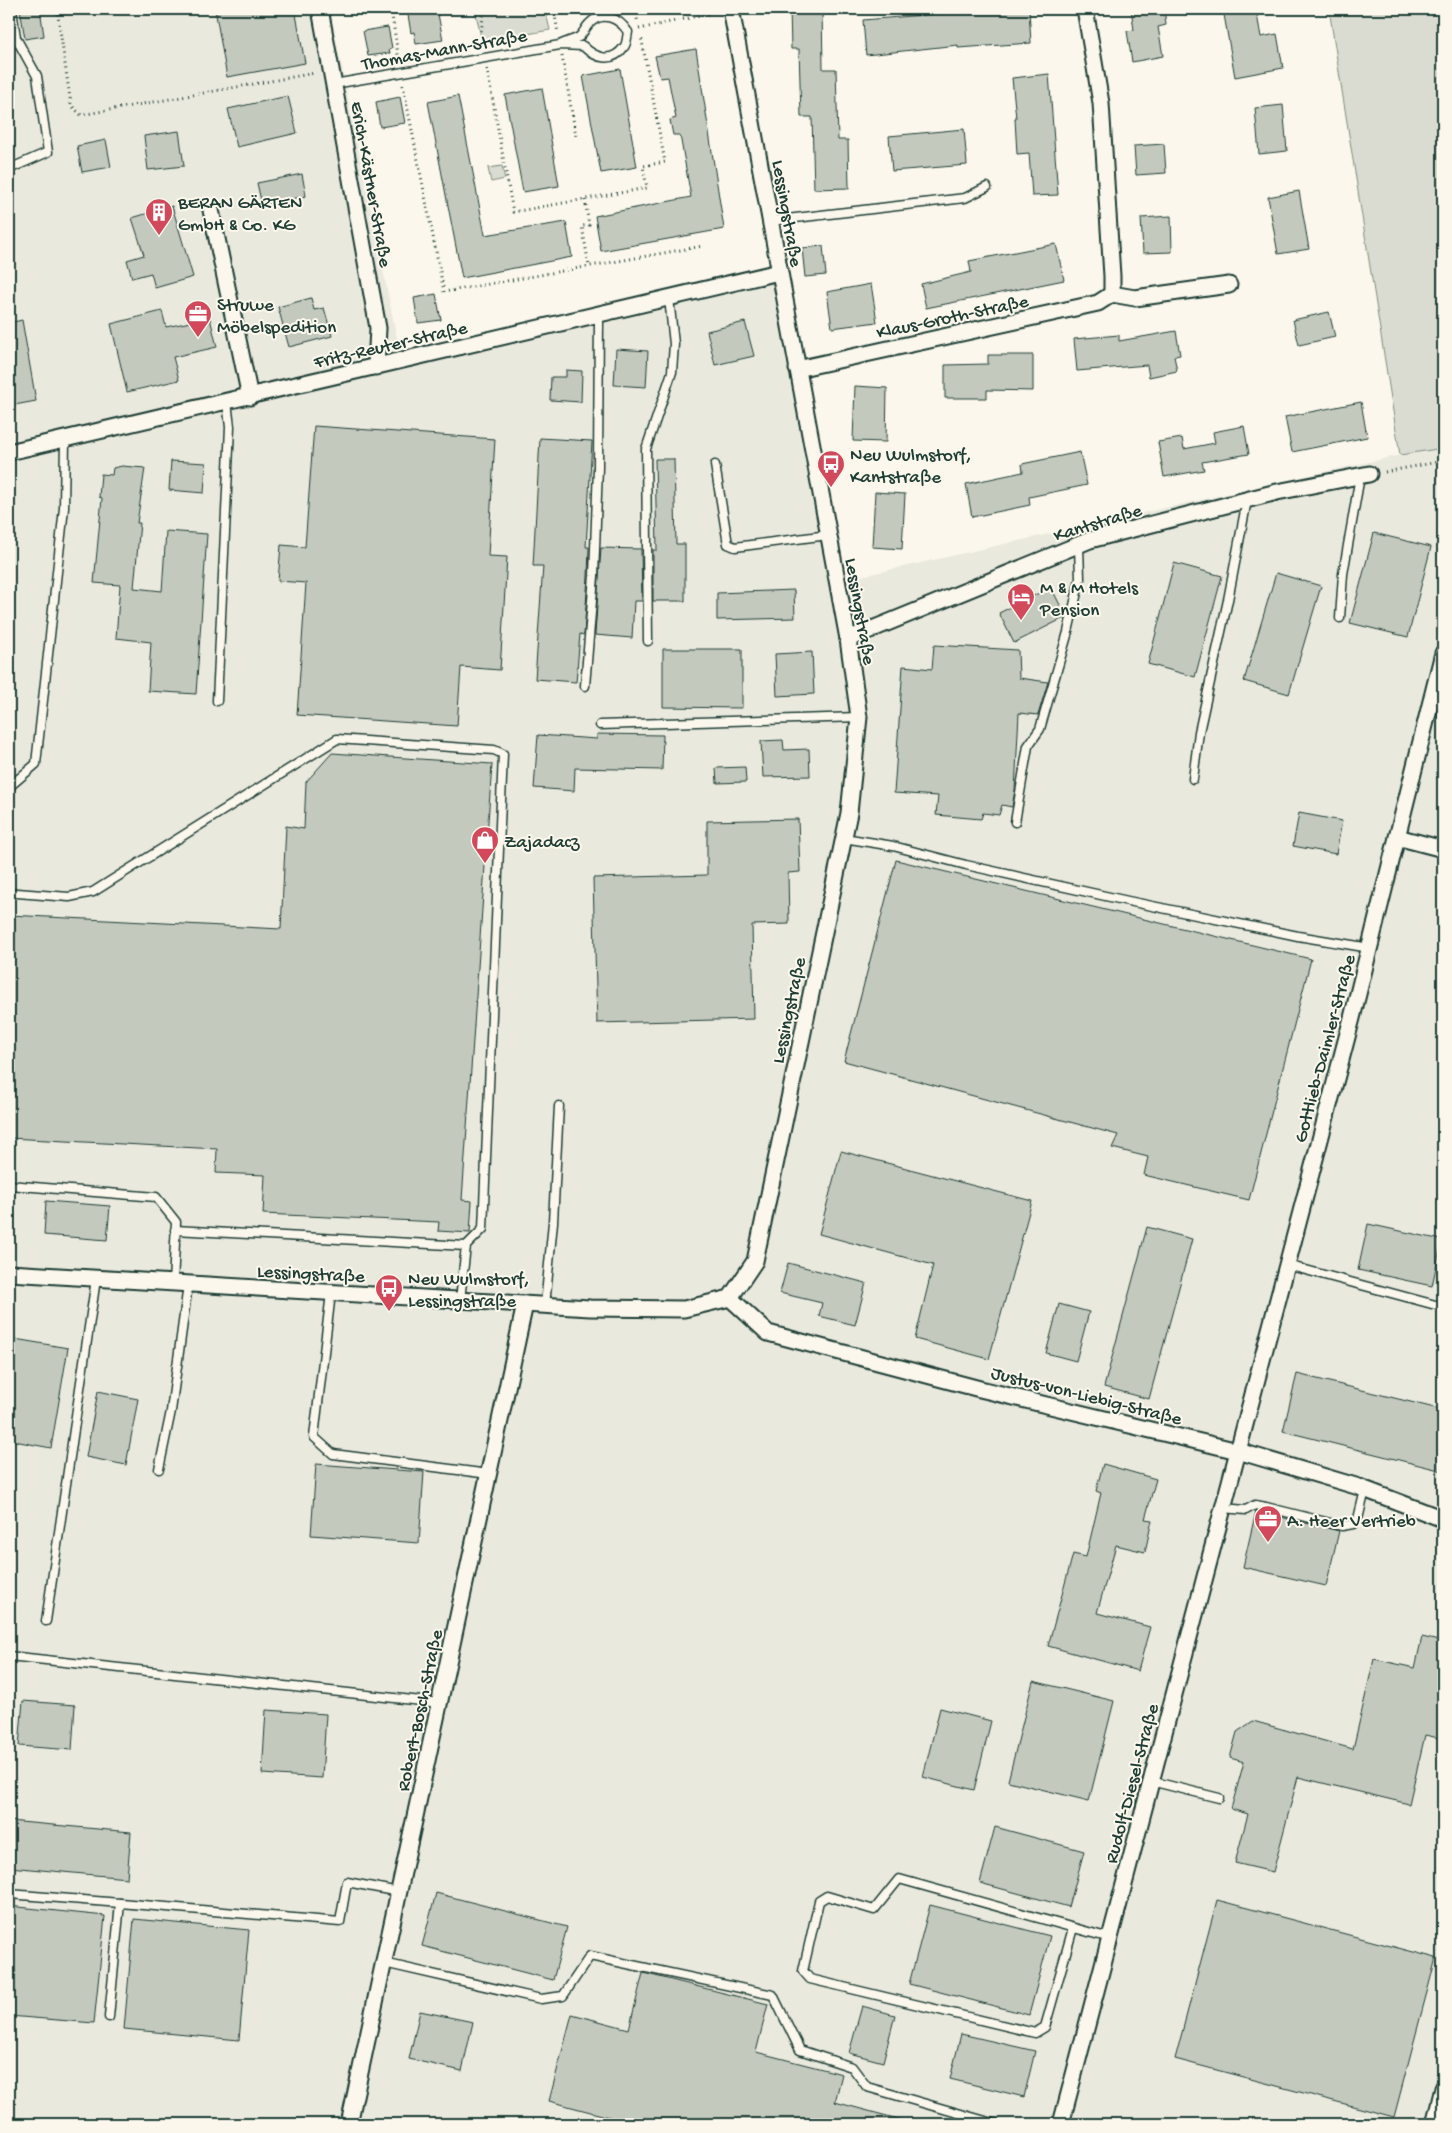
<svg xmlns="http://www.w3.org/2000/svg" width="1452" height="2133" font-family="'Gochi Hand',sans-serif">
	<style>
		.built { fill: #eae9de }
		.green { fill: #dbdcd1; stroke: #7d8c82 }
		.building { fill: #c4c9be; stroke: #1f3d34 }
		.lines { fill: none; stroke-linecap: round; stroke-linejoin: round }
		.lane-casing { stroke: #1f3d34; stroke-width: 11 }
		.street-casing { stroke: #1f3d34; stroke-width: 19 }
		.path { stroke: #1f3d34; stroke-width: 3; stroke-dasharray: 1 4; stroke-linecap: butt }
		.lane { stroke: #fbf7ec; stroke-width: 8 }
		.street { stroke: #fbf7ec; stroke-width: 15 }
		.labels { text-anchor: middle; stroke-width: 4; stroke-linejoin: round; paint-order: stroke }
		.street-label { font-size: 19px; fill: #1f3d34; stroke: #fbf7ec }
		.poi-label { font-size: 19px; fill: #1f3d34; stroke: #fbf7ec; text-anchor: start }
	</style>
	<rect width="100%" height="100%" fill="#fbf7ec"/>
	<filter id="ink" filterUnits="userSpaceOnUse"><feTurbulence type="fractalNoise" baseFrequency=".02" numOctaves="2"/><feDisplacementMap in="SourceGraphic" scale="10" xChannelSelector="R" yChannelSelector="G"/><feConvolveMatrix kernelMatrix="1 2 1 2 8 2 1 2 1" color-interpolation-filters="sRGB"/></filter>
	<g filter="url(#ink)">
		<!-- built -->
		<path class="built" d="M9,9H330L400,353L783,267L840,581L1400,455L1443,448V2124H9Z"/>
		<!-- green -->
		<g class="green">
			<path d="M475,9H545L550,30L482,42Z"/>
			<path d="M1329,9H1443V448L1400,455Z"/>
			<path d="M502,166L505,179L491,182L488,168Z"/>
		</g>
		<!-- building -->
		<g class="building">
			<path d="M20,9H40L44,36L25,39Z"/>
			<path d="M215,9H295L305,63L227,77Z"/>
			<path d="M407,9H437L443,40L416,44L414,32L411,33Z"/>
			<path d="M790,9H822L823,69H836L838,140H848L849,188L814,189L812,117H801L799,49H791Z"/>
			<path d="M997,9H1029L1031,43L958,48V45L866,55L863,20Z"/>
			<path d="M1131,9H1164L1166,25L1158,27L1163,56L1132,62L1127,31L1134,30Z"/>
			<path d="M1223,9H1256L1261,37L1277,34L1283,68L1235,77Z"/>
			<path d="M388,27L392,48L389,49L390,53L368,56L363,31Z"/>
			<path d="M696,49L724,229L601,251L595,216L691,197L680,135H673L670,120L676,118L668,77L660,78L655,56Z"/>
			<path d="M620,69L637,167L601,173L583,76Z"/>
			<path d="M1049,74L1058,195L1032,196L1029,153L1017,154L1015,119L1016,118L1012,78Z"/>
			<path d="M542,88L559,186L523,192L505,95Z"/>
			<path d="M288,96L297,133L237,147L228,109Z"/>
			<path d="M458,96L485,235L566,222L572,257L462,278L428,102Z"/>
			<path d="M400,97L405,123L380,127L376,102Z"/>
			<path d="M1283,105L1287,151L1259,154L1255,108Z"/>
			<path d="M964,129L967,165L892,171L889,136Z"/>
			<path d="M179,131L184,166L148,170L144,136Z"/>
			<path d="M106,140L111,167L82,172L77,146Z"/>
			<path d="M1164,144L1166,173L1136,175L1134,146Z"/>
			<path d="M302,174L306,196L262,205L257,183Z"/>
			<path d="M1299,191L1309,249L1278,254L1268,197Z"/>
			<path d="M172,206L193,277L155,288L151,273L132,278L127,260L144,255L132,218Z"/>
			<path d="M1171,216L1172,252L1143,253L1141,218Z"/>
			<path d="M1056,244L1064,280L926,308L921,284L971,272L969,261Z"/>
			<path d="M823,246L826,275L805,277L802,248Z"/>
			<path d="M871,284L877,322L832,328L827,292Z"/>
			<path d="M436,294L441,320L418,323L414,298Z"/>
			<path d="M311,298L314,310L324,308L332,336L289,347L278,307Z"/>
			<path d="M162,311L166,327L210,318L217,347L173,357L179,380L127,392L111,324Z"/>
			<path d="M1329,312L1335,337L1299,345L1293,320Z"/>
			<path d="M22,320L36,401L9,406V323Z"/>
			<path d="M745,322L754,356L715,365L707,331Z"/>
			<path d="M1176,331L1180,355L1174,356L1177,371L1149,377L1147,365L1077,371L1074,339L1119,335V341Z"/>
			<path d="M616,349L648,351L646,387L614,385Z"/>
			<path d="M988,355H1033V391L987,390V398H945V365L988,364Z"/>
			<path d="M566,370L582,371L581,402L550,400L551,377H566Z"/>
			<path d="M855,386L887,388L886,442L853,441Z"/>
			<path d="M1361,402L1367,437L1292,452L1285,417Z"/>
			<path d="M314,426L495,439L488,556L507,557L500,670L461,667L457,726L297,715L306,583L278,581L281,545L305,547Z"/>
			<path d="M1244,426L1249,454L1202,462L1204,470L1164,477L1158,442L1182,438L1184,449L1215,443L1213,432Z"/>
			<path d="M540,438L592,441L586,547H589L588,576L584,635L580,634L576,682L535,679L543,566H533Z"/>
			<path d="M1080,452L1087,485L1029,497L1030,505L972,517L966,484L1023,472L1022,464Z"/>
			<path d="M655,459H674L676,544H685V601H653V550H657Z"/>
			<path d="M171,461L206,463L204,493L169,490Z"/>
			<path d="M122,466L145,468L137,523H140L134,588L162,591L166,531L207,534L196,694L148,691L151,642L116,638L120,585L94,583L102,498L99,497L101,474L112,475L113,468Z"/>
			<path d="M875,492L905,494L902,549L872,547Z"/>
			<path d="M1374,533L1431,547L1408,637L1350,623Z"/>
			<path d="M601,548L641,549L642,601H634L632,638L595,635Z"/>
			<path d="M1174,563L1222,576L1195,677L1148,664Z"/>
			<path d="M1276,573L1321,586L1289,694L1244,681Z"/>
			<path d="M1051,587L1066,617L1014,643L999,613Z"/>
			<path d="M794,590L795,618L717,620V593Z"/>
			<path d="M934,645L1018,650L1019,678L1048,682L1038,715L1019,713L1015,790L1012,807L1002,805L999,815L983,813L981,819L936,815L938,796L894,793L903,666L932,669Z"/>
			<path d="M663,649H742V708L663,707Z"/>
			<path d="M812,652L814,694L777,696L775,654Z"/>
			<path d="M597,734L663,735L662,770L575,768L574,791L534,788L538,735L597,739Z"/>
			<path d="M783,740L784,750L809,749L810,776L763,777L761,741Z"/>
			<path d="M332,753L492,764L462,1200L472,1201L470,1233L438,1231L439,1222L263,1214L265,1175L216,1173L217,1149L9,1138V915L281,929L286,826L304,829L306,782Z"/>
			<path d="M745,767L746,782L717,783L716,768Z"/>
			<path d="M1299,813L1342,821L1336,854L1293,846Z"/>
			<path d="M798,819L800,872L788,873L789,924L752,925L754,1019L597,1023L593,878L707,875V821Z"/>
			<path d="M896,860L1311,959L1249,1200L1144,1175L1148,1157L1112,1148L1118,1135L844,1061Z"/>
			<path d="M841,1151L1032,1201L989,1359L915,1339L933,1265L819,1234Z"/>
			<path d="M46,1201L110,1206L107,1240L44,1235Z"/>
			<path d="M1368,1224L1442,1240L1432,1286L1358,1270Z"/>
			<path d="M1147,1227L1192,1239L1149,1399L1104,1387Z"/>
			<path d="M788,1263L866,1283L855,1325L819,1316L822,1303L780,1293Z"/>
			<path d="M1059,1304L1089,1312L1076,1361L1046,1353Z"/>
			<path d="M9,1338L68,1348L51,1448L9,1440Z"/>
			<path d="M1297,1374L1443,1410V1471L1283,1431Z"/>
			<path d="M98,1391L138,1399L126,1465L86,1457Z"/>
			<path d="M316,1464L424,1472L419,1543L311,1535Z"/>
			<path d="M1103,1464L1156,1479L1145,1519L1152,1520L1145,1552L1116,1545L1097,1613L1150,1627L1138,1671L1048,1646L1073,1554L1086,1557L1101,1493L1096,1491Z"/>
			<path d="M1256,1511L1339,1531L1326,1586L1243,1567Z"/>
			<path d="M1422,1637L1443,1642V1739L1425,1735L1409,1804L1298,1777L1273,1872L1235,1863L1248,1814L1231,1809L1244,1762L1230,1758L1237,1732L1253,1721L1353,1749L1374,1659L1415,1668Z"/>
			<path d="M1033,1681L1114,1701L1089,1801L1008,1781Z"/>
			<path d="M23,1701L75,1705L72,1750L19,1746Z"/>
			<path d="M940,1708L991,1721L974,1790L923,1777Z"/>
			<path d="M266,1710L326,1714L322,1778L262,1774Z"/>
			<path d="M9,1821L131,1832L127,1878L9,1867Z"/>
			<path d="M995,1827L1084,1851L1069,1907L980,1883Z"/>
			<path d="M436,1893L567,1927L553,1980L422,1946Z"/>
			<path d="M1217,1900L1436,1958L1394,2117L1175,2059Z"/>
			<path d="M930,1905L1050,1936L1029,2015L909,1984Z"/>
			<path d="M9,1906L105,1916L94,2023L9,2016Z"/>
			<path d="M134,1919L249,1930L239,2040L124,2029Z"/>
			<path d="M643,1973L768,2004L756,2052L842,2074L835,2102L902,2120L901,2124H636L549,2101L572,2014L629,2029Z"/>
			<path d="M862,2006L895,2015L883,2062L849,2053Z"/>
			<path d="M420,2011L473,2022L462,2071L409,2059Z"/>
			<path d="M961,2034L1035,2051L1024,2097L950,2079Z"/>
		</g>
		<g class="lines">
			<!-- lane casing -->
			<g class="lane-casing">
				<g id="lane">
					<path d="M334,84L560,45L583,46C595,58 612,64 624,47C627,44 627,36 628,32C619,18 602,10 589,24C585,28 583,34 579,37C573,40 566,42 560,45"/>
					<path d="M9,169L48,152L37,76L16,38L12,9"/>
					<path d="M770,221L965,198L987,187"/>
					<path d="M715,465L728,544L735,547L828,535"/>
					<path d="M1340,618L1343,574L1360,476"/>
					<path d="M648,641L646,449L672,372L674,344L669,298"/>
					<path d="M585,686L594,576L598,467L599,314"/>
					<path d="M217,701L230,427L227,402"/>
					<path d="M600,725L859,717"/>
					<path d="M1193,779L1199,732L1228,600L1247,500"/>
					<path d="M9,787L36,764L64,508L65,439"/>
					<path d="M1015,822L1028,746L1040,729L1068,632L1080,579L1079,545"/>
					<path d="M844,838L893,846L966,865L1128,901L1298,936L1370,948"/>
					<path d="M17,893L69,897L93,892L337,739L494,750L503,754L483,1229L466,1246L460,1300"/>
					<path d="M9,1185L156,1197L176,1222L173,1284"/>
					<path d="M175,1230L466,1246"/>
					<path d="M1287,1265L1443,1307"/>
					<path d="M331,1293L314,1437L333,1454L489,1474"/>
					<path d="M545,1306L553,1222L559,1106"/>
					<path d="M159,1469L171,1411L188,1285"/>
					<path d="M1223,1508L1246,1510L1255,1505L1266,1507L1342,1526L1353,1524L1358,1519L1365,1490"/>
					<path d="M46,1621L96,1279"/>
					<path d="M9,1656L440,1703"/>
					<path d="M1151,1781L1219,1798"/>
					<path d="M9,1894L120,1903L109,2017"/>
					<path d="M120,1903L340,1922L347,1882L399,1892"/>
					<path d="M1073,1928L1045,2027L1035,2033L810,1979L803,1971L819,1901L827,1896L874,1910L899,1879L1110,1938"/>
					<path d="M384,1963L541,1999L563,1996L590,1956L773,1995L800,2050L852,2067L867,2087L996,2124"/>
				</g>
			</g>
			<!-- street casing -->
			<g class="street-casing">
				<g id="street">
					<path d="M320,9L378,328L376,367"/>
					<path d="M1085,9L1101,103L1112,276V294"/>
					<path d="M211,210L250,397"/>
					<path d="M797,369L1098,303L1112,294L1135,298L1229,285"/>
					<path d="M9,452L779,272"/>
					<path d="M848,639L1090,540L1277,492L1369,474"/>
					<path d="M1397,837L1443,849"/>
					<path d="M9,1273L590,1308L684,1309L730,1298L755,1261L849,813L859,717L848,639L731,9"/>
					<path d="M730,1298L768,1333L980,1389L1238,1451L1359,1487L1443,1519"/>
					<path d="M349,2124L525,1304"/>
					<path d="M1061,2124L1352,1018L1443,653"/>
					<path d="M1434,2124L1443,2088"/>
				</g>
			</g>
			<!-- path -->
			<g class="path">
				<path d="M57,9L71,105L81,115L315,73"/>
				<path d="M391,9L399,61"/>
				<path d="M554,9L558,33"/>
				<path d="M635,9L638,23"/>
				<path d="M639,29L716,12"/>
				<path d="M483,46L481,33L484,9"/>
				<path d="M562,56L576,136"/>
				<path d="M487,69L513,212L647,188L643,166L665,162L641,36"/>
				<path d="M403,85L444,292L703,246"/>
				<path d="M585,200L589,225L582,226L589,266"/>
				<path d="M1385,472L1443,461"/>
			</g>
			<!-- lane -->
			<use href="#lane" class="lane"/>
			<!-- street -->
			<use href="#street" class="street"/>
		</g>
	</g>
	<!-- icons -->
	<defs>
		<g id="building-pin" transform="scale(1.4375)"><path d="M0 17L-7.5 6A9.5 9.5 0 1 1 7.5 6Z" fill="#d1495b" stroke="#fbf7ec"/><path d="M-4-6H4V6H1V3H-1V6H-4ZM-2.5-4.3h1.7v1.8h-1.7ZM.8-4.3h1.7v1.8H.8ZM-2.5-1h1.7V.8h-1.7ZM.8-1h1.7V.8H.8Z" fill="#fff"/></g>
		<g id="office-pin" transform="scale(1.4375)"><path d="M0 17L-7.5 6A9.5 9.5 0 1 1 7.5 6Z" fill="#d1495b" stroke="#fbf7ec"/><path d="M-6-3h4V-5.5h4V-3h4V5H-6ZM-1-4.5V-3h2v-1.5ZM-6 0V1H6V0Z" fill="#fff"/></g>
		<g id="bus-pin" transform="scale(1.4375)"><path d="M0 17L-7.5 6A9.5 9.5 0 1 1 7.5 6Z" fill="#d1495b" stroke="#fbf7ec"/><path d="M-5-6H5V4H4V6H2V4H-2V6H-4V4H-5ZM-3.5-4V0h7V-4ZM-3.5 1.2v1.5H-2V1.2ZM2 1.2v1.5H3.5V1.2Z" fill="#fff"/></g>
		<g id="hotel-pin" transform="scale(1.4375)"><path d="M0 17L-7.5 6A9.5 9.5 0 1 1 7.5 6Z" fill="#d1495b" stroke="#fbf7ec"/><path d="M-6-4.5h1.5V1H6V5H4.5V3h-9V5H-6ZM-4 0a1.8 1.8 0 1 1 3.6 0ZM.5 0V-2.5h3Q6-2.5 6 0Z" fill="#fff"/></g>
		<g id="shop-pin" transform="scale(1.4375)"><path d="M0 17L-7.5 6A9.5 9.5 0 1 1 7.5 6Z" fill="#d1495b" stroke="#fbf7ec"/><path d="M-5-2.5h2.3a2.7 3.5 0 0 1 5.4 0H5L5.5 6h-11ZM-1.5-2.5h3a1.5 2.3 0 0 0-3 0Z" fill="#fff"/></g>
	</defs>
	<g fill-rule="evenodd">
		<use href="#building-pin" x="159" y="212"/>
		<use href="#office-pin" x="198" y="314"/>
		<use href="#bus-pin" x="831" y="464"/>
		<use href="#hotel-pin" x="1021" y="597"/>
		<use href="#shop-pin" x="485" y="840"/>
		<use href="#bus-pin" x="389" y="1288"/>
		<use href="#office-pin" x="1268" y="1519"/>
	</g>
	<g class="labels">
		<!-- street labels -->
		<g class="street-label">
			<text transform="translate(444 48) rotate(-10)" y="7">Thomas-Mann-Straße</text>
			<text transform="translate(373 184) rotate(80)" y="7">Erich-Kästner-Straße</text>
			<text transform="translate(789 213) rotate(80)" y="7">Lessingstraße</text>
			<text transform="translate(952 315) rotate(-12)" y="7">Klaus-Groth-Straße</text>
			<text transform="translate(390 343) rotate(-13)" y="7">Fritz-Reuter-Straße</text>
			<text transform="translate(1097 521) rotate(-17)" y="7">Kantstraße</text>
			<text transform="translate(862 611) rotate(80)" y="7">Lessingstraße</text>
			<text transform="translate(787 1010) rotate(-78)" y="7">Lessingstraße</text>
			<text transform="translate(1323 1048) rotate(-75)" y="7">Gottlieb-Daimler-Straße</text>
			<text transform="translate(311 1272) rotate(3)" y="7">Lessingstraße</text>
			<text transform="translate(1087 1394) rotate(14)" y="7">Justus-von-Liebig-Straße</text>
			<text transform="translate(418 1710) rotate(-78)" y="7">Robert-Bosch-Straße</text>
			<text transform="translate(1130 1783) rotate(-75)" y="7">Rudolf-Diesel-Straße</text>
		</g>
		<!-- poi labels -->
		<g class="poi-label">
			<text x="178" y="208">BERAN GÄRTEN<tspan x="178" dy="22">GmbH &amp; Co. KG</tspan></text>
			<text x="217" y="310">Struwe<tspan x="217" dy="22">Möbelspedition</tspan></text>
			<text x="850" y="460">Neu Wulmstorf,<tspan x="850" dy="22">Kantstraße</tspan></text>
			<text x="1040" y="593">M &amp; M Hotels<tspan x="1040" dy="22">Pension</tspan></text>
			<text x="504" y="847">Zajadacz</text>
			<text x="408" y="1284">Neu Wulmstorf,<tspan x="408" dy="22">Lessingstraße</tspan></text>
			<text x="1287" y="1526">A. Heer Vertrieb</text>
		</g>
	</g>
	<!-- margin -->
	<rect width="1452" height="2133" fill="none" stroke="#fbf7ec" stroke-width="30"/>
	<rect x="15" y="15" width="1422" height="2103" fill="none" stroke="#1f3d34" stroke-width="2" filter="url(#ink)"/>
</svg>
